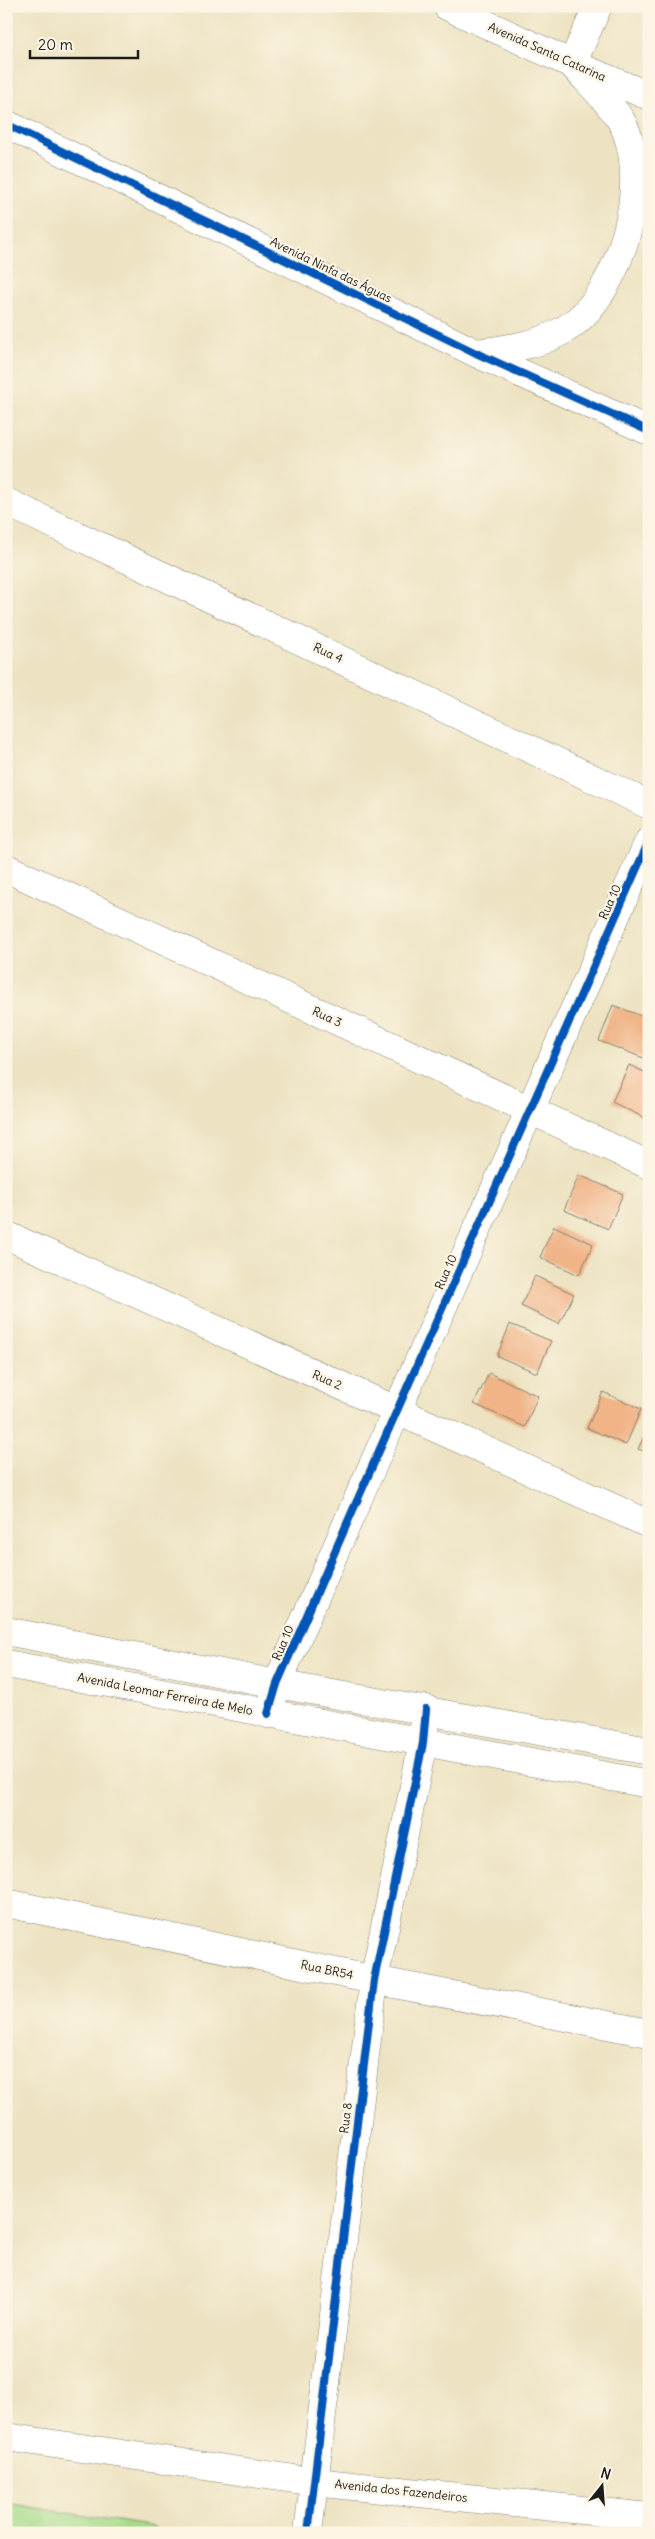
<svg xmlns="http://www.w3.org/2000/svg" width="655" height="2539" font-family="Delius,sans-serif">
	<style>
		.green { fill: #a7db8b; stroke: #627c54 }
		.building { fill: #f0b487 }
		.lines { fill: none; stroke-linecap: round; stroke-linejoin: round }
		.minor-casing { stroke: #84806f; stroke-width: 29 }
		.minor { stroke: #fff; stroke-width: 28 }
		.cycleway-casing { stroke: #fcf5e5; stroke-width: 11 }
		.cycleway { stroke: #0057b8; stroke-width: 8 }
		.labels { text-anchor: middle; stroke-width: 4.5; stroke-linejoin: round; paint-order: stroke }
		.street-label { font-size: 12px; fill: #1c1c1c; stroke: #fcf5e5 }
	</style>
	<rect width="100%" height="100%" fill="#fcf5e5"/>
	<filter id="ink" filterUnits="userSpaceOnUse"><feTurbulence type="fractalNoise" baseFrequency=".02" numOctaves="2"/><feDisplacementMap in="SourceGraphic" scale="10" xChannelSelector="R" yChannelSelector="G"/><feConvolveMatrix kernelMatrix="1 2 1 2 8 2 1 2 1" color-interpolation-filters="sRGB"/></filter>
	<filter id="wash" filterUnits="userSpaceOnUse"><feTurbulence type="fractalNoise" baseFrequency=".0096" numOctaves="4" result="noise"/><feDisplacementMap in="SourceGraphic" scale="20" xChannelSelector="R" yChannelSelector="G"/><feGaussianBlur stdDeviation="1.12" result="paint"/><feColorMatrix in="noise" values="0 0 0 0 0 0 0 0 0 0 0 0 0 0 0 0 0 1.4 0 .05"/><feComposite in="paint" operator="in"/></filter>
	<g filter="url(#wash)">
		<rect width="100%" height="100%" fill="#ede3c2"/>
		<!-- green -->
		<path class="green" d="M6,2503L155,2527L154,2533H6Z"/>
		<g id="blocks">
			<!-- building -->
			<g class="building">
				<path d="M613,1005L649,1019V1060L599,1041Z"/>
				<path d="M629,1065L649,1074V1110L645,1118L612,1102Z"/>
				<path d="M579,1175L623,1194L608,1229L564,1210Z"/>
				<path d="M554,1226L593,1244L579,1275L540,1257Z"/>
				<path d="M535,1276L574,1294L559,1324L521,1306Z"/>
				<path d="M510,1324L551,1341L537,1373L497,1356Z"/>
				<path d="M489,1373L538,1396L525,1427L474,1404Z"/>
				<path d="M603,1392L641,1409L626,1445L587,1428Z"/>
				<path d="M649,1425V1453L638,1449Z"/>
			</g>
		</g>
	</g>
	<g filter="url(#ink)">
		<use href="#blocks" fill-opacity="0" stroke="#84806f" stroke-width="1"/>
		<g class="lines">
			<!-- minor casing -->
			<g class="minor-casing">
				<g id="minor">
					<path d="M447,6L572,64L649,96"/>
					<path d="M6,124L476,353L649,431"/>
					<path d="M476,353C507,349 536,346 564,330C621,297 655,176 620,119C607,99 588,82 572,64L598,6"/>
					<path d="M6,502L649,805"/>
					<path d="M6,868L649,1165"/>
					<path d="M6,1235L649,1524"/>
					<path d="M6,1631L277,1684L649,1751"/>
					<path d="M6,1664L649,1784"/>
					<path d="M268,1714L277,1684C399,1402 526,1122 649,841"/>
					<path d="M6,1903L374,1980L649,2033"/>
					<path d="M6,2437L315,2482L649,2517"/>
					<path d="M308,2533L374,1980L423,1743L426,1709"/>
				</g>
			</g>
			<!-- minor -->
			<use href="#minor" class="minor"/>
			<!-- cycleway casing -->
			<g class="cycleway-casing">
				<g id="cycleway">
					<path d="M6,124L476,353L649,431"/>
					<path d="M268,1714L277,1684C399,1402 526,1122 649,841"/>
					<path d="M308,2533L374,1980L423,1743L426,1709"/>
				</g>
			</g>
			<!-- cycleway -->
			<use href="#cycleway" class="cycleway"/>
		</g>
	</g>
	<g class="labels">
		<!-- street labels -->
		<g class="street-label">
			<text transform="translate(547 52) rotate(24)" y="4">Avenida Santa Catarina</text>
			<text transform="translate(331 270) rotate(26)" y="4">Avenida Ninfa das Águas</text>
			<text transform="translate(328 653) rotate(25)" y="4">Rua 4</text>
			<text transform="translate(610 902) rotate(-66)" y="4">Rua 10</text>
			<text transform="translate(327 1017) rotate(25)" y="4">Rua 3</text>
			<text transform="translate(446 1272) rotate(-66)" y="4">Rua 10</text>
			<text transform="translate(327 1380) rotate(24)" y="4">Rua 2</text>
			<text transform="translate(283 1643) rotate(-67)" y="4">Rua 10</text>
			<text transform="translate(165 1694) rotate(11)" y="4">Avenida Leomar Ferreira de Melo</text>
			<text transform="translate(327 1970) rotate(12)" y="4">Rua BR54</text>
			<text transform="translate(346 2118) rotate(-83)" y="4">Rua 8</text>
			<text transform="translate(401 2491) rotate(6)" y="4">Avenida dos Fazendeiros</text>
		</g>
	</g>
	<!-- margin -->
	<rect width="655" height="2539" fill="none" stroke="#fcf5e5" stroke-width="25"/>
	<!-- north arrow -->
	<g transform="translate(602 2486) rotate(17)" stroke="#fcf5e5" stroke-width="4" paint-order="stroke">
	<path d="M0-4L9 19L0 12L-9 19Z" fill="#1c1c1c"/>
	<text y="-8" font-size="14" font-weight="bold" text-anchor="middle" fill="#1c1c1c">N</text>
	</g>
	<!-- scale -->
	<path d="M30 50v8h108v-8" fill="none" stroke="#1c1c1c" stroke-width="2.5"/>
	<text x="38" y="50" font-size="15" fill="#1c1c1c" stroke="#fcf5e5" stroke-width="4" paint-order="stroke">20 m</text>
</svg>
